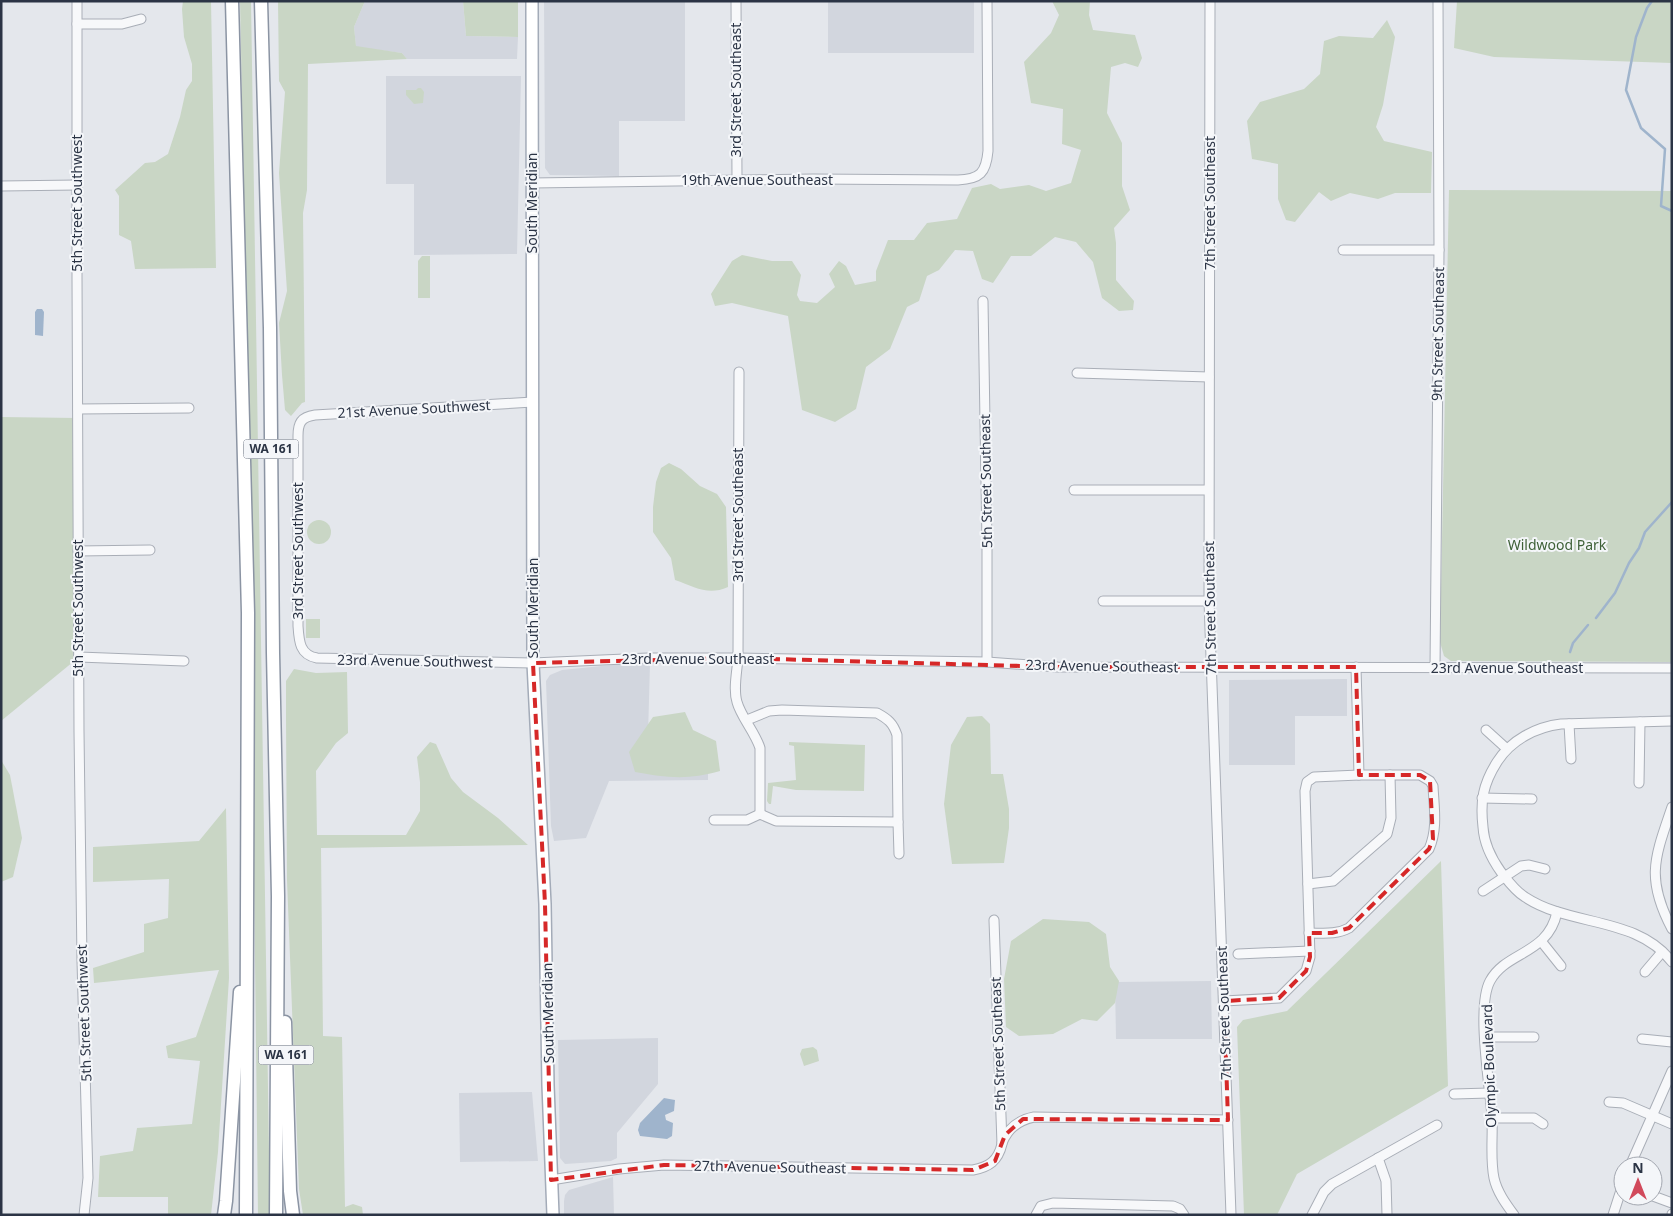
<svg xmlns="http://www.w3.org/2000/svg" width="1673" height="1216" font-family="'Noto Sans',sans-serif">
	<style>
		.built { fill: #d2d6de }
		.green { fill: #c9d6c5 }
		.water { fill: #9fb4cc }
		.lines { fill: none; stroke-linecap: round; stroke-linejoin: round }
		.stream { stroke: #9fb4cc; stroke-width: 2.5 }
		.minor-casing { stroke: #a9aeb7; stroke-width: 11 }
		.major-casing { stroke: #a3abb8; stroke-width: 14 }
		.highway-casing { stroke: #8b94a3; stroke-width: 15 }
		.minor { stroke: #f7f8fa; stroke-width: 9 }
		.major { stroke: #fff; stroke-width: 11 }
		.highway { stroke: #fff; stroke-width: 12 }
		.marked { fill: none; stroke: #d62828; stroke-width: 4; stroke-dasharray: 10 6; stroke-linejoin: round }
		.labels { text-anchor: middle; stroke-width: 4; stroke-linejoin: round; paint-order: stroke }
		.shield { fill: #f4f6f9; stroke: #676e7b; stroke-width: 1 }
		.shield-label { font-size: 12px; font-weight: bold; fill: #2b3445 }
		.street-label { font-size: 14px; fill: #2b3445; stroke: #f4f6f9 }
		.park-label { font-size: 14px; fill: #3f6138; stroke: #f4f6f9 }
	</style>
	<rect width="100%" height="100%" fill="#e4e7ec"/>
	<!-- built -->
	<g class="built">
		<path d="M365,1H463L466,36L518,37L517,59H407L402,53L356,47L354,27Z"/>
		<path d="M544,1H685V121H619V176L550,175L545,168Z"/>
		<rect x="828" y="1" width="146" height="52"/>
		<path d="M386,76H521L517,254L414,255V184H386Z"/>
		<path d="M622,664H650L648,735L708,739V780L609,781L586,838L554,841L551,826L546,681L550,675L562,670Z"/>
		<path d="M1347,679V716H1295V765H1229V680Z"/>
		<path d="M1211,981L1212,1039H1116L1115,982Z"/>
		<path d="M658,1038V1084L617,1133V1158L611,1161L565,1164L560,1158L558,1040Z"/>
		<path d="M532,1092L538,1161L460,1162L459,1093Z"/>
		<path d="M613,1177L614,1215H564V1201L565,1195L569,1190Z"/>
	</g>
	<!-- green -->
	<g class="green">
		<path d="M183,1H211L216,268L135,269L131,241L119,235V196L115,190L145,163L155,162L168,154L180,117L186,90L192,81V64L184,37L182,9Z"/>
		<path d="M240,1H251L270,1215H258L249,444Z"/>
		<path d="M278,1H365L354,27L356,46L402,53L407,59L308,64L307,190L303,213L305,402L302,403L291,416L285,410L282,375L279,323L287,291L279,173L285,92L279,81Z"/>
		<path d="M463,1H518V37L466,36Z"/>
		<path d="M1052,1H1090L1089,15L1093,30L1135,35L1142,58L1138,67L1125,63L1111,67L1107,113L1122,143V186L1130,210L1114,228L1116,243V280L1134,301L1133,310L1119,311L1102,298L1093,262L1076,242L1055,237L1031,256H1011L993,283L982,279L973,251L955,250L939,270L927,276L919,301L907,307L890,349L866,367L856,409L835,422L802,410L788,316L732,303L715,306L711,294L732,261L742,255L772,261H792L801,275L797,295L800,301L817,303L835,287L829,274L839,261L846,266L855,285L876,281V271L888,240H914L927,223L957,219L972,188L991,184L1000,189L1029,185L1046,191L1071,183L1081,150L1062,144L1063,109L1031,103L1024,62L1051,33L1059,15Z"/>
		<path d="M1457,1H1672V63L1494,57L1454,48Z"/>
		<path d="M1387,20L1395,37L1383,105L1376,127L1384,141L1432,152L1431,193H1395L1378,199L1350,193L1331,201L1319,192L1295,222L1286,220L1278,199V164L1252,159L1247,121L1260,102L1304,89L1320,74L1324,41L1339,36L1373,38Z"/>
		<path d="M418,88H421L424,92L423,103L414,104L406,95V90H416Z"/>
		<path d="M1449,190L1672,191V662L1451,661L1444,656L1440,642Z"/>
		<path d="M422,256H430V298H418V261Z"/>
		<path d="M1,417L77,418L79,657L1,721Z"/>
		<path d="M669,463L681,469L700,486L717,494L726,507L728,587C708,596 695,587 675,580L671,558L653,532V507L656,482L661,468Z"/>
		<circle cx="319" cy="532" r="12"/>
		<rect x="306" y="619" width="14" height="19"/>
		<path d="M294,669L316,673L347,672L348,733L336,743L316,771L317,835H406L420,811V782L417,757L430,742L436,744L451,778L463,792L498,818L528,845L321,848L323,1036L342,1037L345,1207L353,1204L362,1207L363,1215H303L299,1189L287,880L286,718V681Z"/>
		<path d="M685,712L693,730L716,741L720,771C689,780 667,778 635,772L629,752L653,717Z"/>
		<path d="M982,716L990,724L991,774H1003L1009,809V828L1004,863L952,864L944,804L951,745L967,717Z"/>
		<path d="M789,742L865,745L864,791L796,790L773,786L771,804H769L767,801L768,783L796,780L794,746L789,745Z"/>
		<path d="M1,760L10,775L22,838L13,877L1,882Z"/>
		<path d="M226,808L229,978L218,1152L211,1215H168V1197H98L100,1156L133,1151L137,1128L192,1124L200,1061L168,1058L166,1046L196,1037L219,970L94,983L93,968L144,952V924L168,918L169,879L93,882V847L199,841Z"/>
		<path d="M1441,861L1448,1086L1297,1174L1277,1215H1244L1237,1027L1243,1020L1287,1011Z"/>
		<path d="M1043,919L1089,922L1106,934L1110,967L1119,981L1115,1003L1097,1021L1082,1019L1053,1034L1019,1036L1006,1027L1004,979L1011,941Z"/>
		<path d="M813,1047L817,1050L819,1061L804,1066L800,1054L802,1049Z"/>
	</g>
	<!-- water -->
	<g class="water">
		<path d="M37,309H42L44,312L43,336L35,335V312Z"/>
		<path d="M664,1098L675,1100L674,1111L665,1115L666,1120L673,1123L672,1136L667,1139L640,1136L638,1130L640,1123Z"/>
	</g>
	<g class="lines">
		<!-- stream -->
		<g class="stream">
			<path d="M1652,1L1647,8L1636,37L1626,90L1641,128L1665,149L1661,206L1672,211"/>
			<path d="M1596,618L1615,593L1629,563L1639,548L1645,532L1672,502"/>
			<path d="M1570,652L1573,643L1588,625"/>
		</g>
		<!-- minor casing -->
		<g class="minor-casing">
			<g id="minor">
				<path d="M77,1V277L79,731L82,961L88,1178L84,1215"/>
				<path d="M736,1L737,179"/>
				<path d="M1210,1L1209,601L1231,1215"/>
				<path d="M77,24H122L141,19"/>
				<path d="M532,183L813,179L958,180C980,179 986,173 988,151L987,1"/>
				<path d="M1,186L77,185"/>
				<path d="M1343,250H1439"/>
				<path d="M983,301L987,543V662"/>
				<path d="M739,372L738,658C737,672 733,689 737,702C741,717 755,732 760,748V814"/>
				<path d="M1077,373L1209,377"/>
				<path d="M533,402L315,415C301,417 298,423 298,436V626C299,642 300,655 317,658L533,663L648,658H738L987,662L1058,667L1672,668"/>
				<path d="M78,409L189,408"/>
				<path d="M1074,490H1208"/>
				<path d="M78,551L150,550"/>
				<path d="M1103,601H1209"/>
				<path d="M79,657L184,661"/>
				<path d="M1435,668L1439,250L1438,1"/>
				<path d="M1672,721L1561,724C1536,727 1511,740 1497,762C1483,784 1480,801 1483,827C1484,844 1491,858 1501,872C1508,881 1515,891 1525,897C1570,927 1637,916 1672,962"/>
				<path d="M1569,724L1571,759"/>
				<path d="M1486,730L1507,749"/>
				<path d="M1639,783L1640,722"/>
				<path d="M1482,798L1532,799"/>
				<path d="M1672,807C1655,857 1645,878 1672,929"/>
				<path d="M714,820H747L760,814L776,821L898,822L897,735C893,723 888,719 877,713L782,710L769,711L747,720"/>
				<path d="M898,822L899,854"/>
				<path d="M1308,884L1333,881L1387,834L1391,818L1390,775"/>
				<path d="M1483,891L1521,866L1529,865L1545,869"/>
				<path d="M1309,933C1323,933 1336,935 1349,928L1429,849C1438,829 1434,807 1433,786L1430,781L1420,775H1359"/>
				<path d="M1541,941L1561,966"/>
				<path d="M1238,954L1310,951"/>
				<path d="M1645,972L1662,952"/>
				<path d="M1224,1001L1279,998L1306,971L1310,957L1305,791L1307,782L1314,777L1359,775L1356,667"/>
				<path d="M1485,1037H1534"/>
				<path d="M1642,1039L1672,1042"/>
				<path d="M1454,1094L1489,1093"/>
				<path d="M1609,1102L1623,1103L1672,1124"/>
				<path d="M1492,1118H1534L1543,1124"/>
				<path d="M1002,1143C1008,1128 1018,1120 1034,1117L1228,1120"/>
				<path d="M1378,1158L1386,1181L1387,1215"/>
				<path d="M1630,1166L1672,1071"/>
				<path d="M551,1180L619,1169L664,1165L973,1170C989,1167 998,1161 1002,1144L994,920"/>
				<path d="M1653,1196L1672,1203"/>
				<path d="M1036,1215L1041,1206L1053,1203L1173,1206L1180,1209L1184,1215"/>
				<path d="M1312,1215L1324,1192L1332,1184L1437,1125"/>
				<path d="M1514,1215C1506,1204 1497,1192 1494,1178C1490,1159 1493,1137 1492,1117C1490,1086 1476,1007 1490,981C1506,951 1548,955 1557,912"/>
				<path d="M1613,1215L1623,1184"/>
				<path d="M1672,1215V1214"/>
			</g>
		</g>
		<!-- major casing -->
		<g class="major-casing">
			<path id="major" d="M532,1L533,663L545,904L548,1085L553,1215"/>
		</g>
		<!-- highway casing -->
		<g class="highway-casing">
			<g id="highway">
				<path d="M232,1L248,613L246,1215"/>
				<path d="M261,1L270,328L273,653L278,896L276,1215"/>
				<path d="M285,1022L290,1191L293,1215"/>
				<path d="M224,1215L226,1201L240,992"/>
			</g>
		</g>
		<!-- minor -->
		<use href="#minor" class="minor"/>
		<!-- major -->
		<use href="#major" class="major"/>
		<!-- highway -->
		<use href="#highway" class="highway"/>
	</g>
	<!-- marked area -->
	<path class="marked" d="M738,658L1058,667H1356L1359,775H1420L1430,781L1433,839L1429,849L1349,928L1332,933H1309L1310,957L1306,971L1279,998L1224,1001L1228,1120L1023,1119L1005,1135L995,1161L973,1170L664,1165L551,1180L545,904L533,663Z"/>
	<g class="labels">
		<!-- shield labels -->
		<g class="shield">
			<rect x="243.5" y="439.5" width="55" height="19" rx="4"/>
			<rect x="258.5" y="1045.5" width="55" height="19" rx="4"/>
		</g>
		<g class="shield-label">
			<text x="271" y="453">WA 161</text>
			<text x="286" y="1059">WA 161</text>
		</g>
		<!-- street labels -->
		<g class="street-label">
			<text transform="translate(736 90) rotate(-90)" y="5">3rd Street Southeast</text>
			<text x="757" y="185">19th Avenue Southeast</text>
			<text transform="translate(77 203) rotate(-90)" y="5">5th Street Southwest</text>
			<text transform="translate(532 203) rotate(-90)" y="5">South Meridian</text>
			<text transform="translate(1210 203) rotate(-90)" y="5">7th Street Southeast</text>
			<text transform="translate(1438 334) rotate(-89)" y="5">9th Street Southeast</text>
			<text transform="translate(414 409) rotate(-3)" y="5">21st Avenue Southwest</text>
			<text transform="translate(986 481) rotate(-91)" y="5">5th Street Southeast</text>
			<text transform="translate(738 515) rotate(-90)" y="5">3rd Street Southeast</text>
			<text transform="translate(298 551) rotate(-90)" y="5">3rd Street Southwest</text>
			<text transform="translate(78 608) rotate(-90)" y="5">5th Street Southwest</text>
			<text transform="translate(533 608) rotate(-90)" y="5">South Meridian</text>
			<text transform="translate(1210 608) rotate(-91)" y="5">7th Street Southeast</text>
			<text x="698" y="664">23rd Avenue Southeast</text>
			<text transform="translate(415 661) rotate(1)" y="5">23rd Avenue Southwest</text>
			<text transform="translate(1102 666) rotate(1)" y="5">23rd Avenue Southeast</text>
			<text x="1507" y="673">23rd Avenue Southeast</text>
			<text transform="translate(84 1013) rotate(-92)" y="5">5th Street Southwest</text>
			<text transform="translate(548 1013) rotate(-91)" y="5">South Meridian</text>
			<text transform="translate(1224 1013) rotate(-92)" y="5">7th Street Southeast</text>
			<text transform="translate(998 1044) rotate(-92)" y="5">5th Street Southeast</text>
			<text transform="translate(1489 1066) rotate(-92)" y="5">Olympic Boulevard</text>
			<text transform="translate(770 1167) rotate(1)" y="5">27th Avenue Southeast</text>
		</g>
		<!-- park labels -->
		<g class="park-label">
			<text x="1557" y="550">Wildwood Park</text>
		</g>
	</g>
	<!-- border -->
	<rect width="1673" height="1216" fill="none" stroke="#2b3445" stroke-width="5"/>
	<!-- north arrow -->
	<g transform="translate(1638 1181)"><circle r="24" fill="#f4f6f9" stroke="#a4a8b1"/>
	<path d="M0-4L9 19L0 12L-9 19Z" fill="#d1495b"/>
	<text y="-8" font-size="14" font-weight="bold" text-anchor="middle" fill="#2b3445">N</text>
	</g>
</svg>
